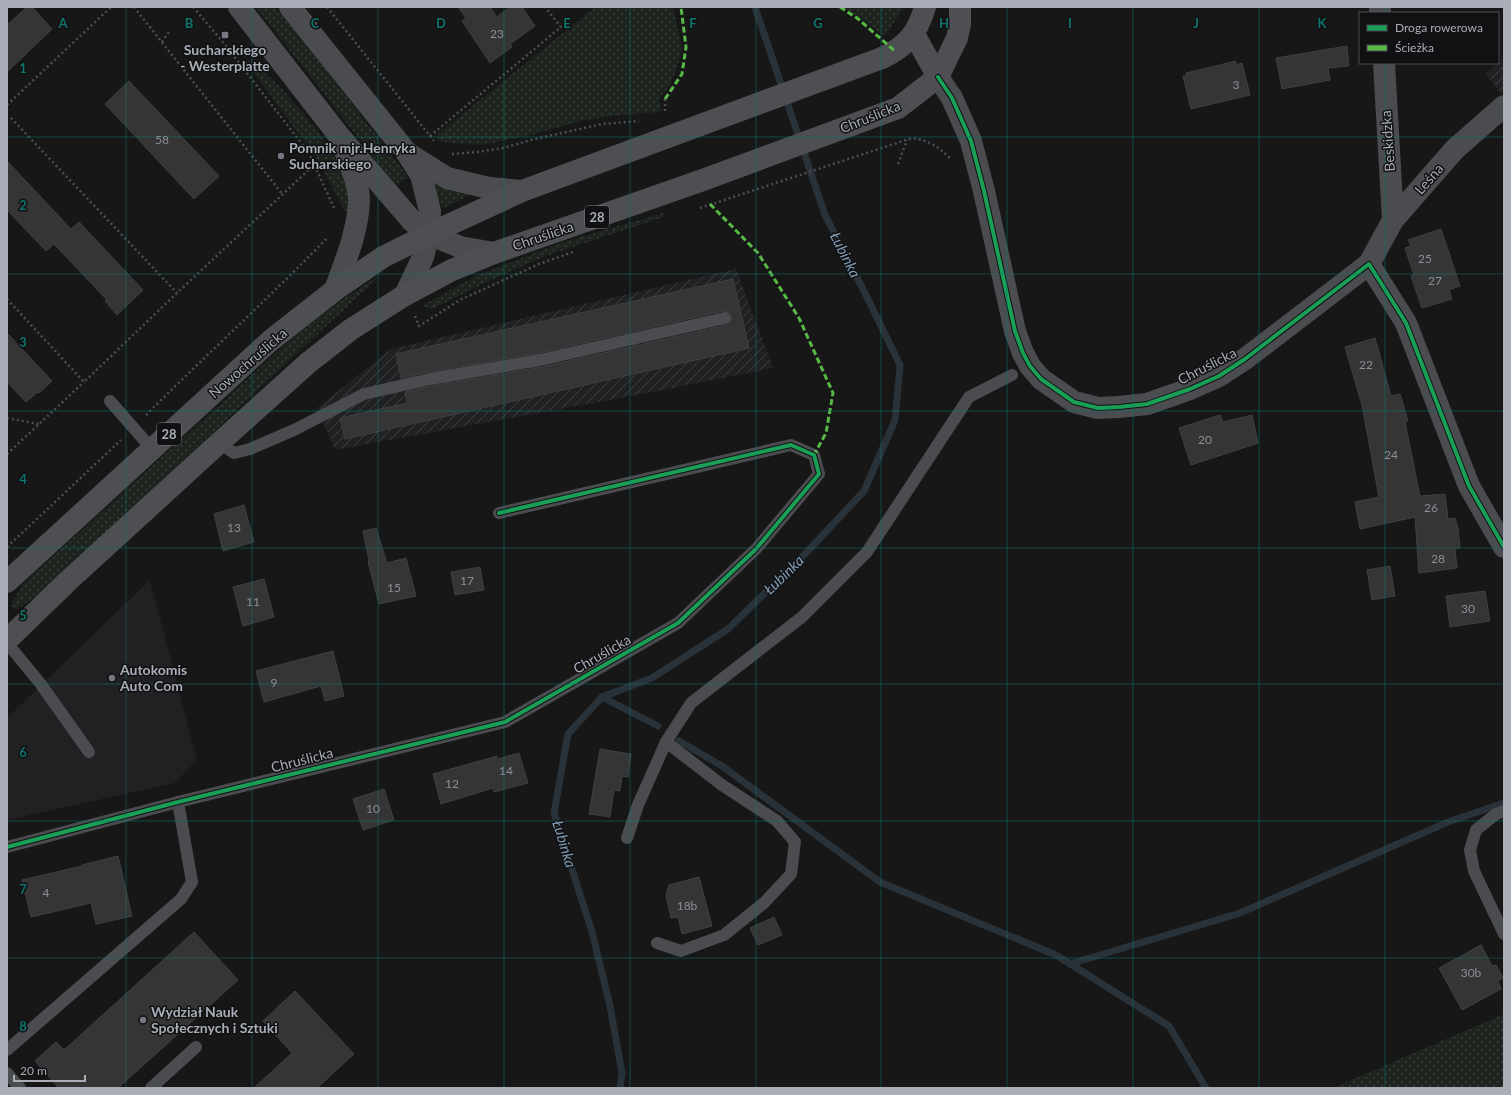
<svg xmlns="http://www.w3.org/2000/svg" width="1511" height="1095" font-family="Lato,sans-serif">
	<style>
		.built { fill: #212123 }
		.industrial { fill: url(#industrial-furrows) }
		.grass { fill: url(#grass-dots) }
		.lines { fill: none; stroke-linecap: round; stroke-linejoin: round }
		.stream { stroke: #2a3239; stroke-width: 7 }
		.building { fill: #353536; stroke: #3f4043 }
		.path { stroke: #4d4e52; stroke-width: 2.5; stroke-dasharray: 2 3; stroke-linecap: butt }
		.service { stroke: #4b4c50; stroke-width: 12 }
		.minor { stroke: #4b4c50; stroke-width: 22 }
		.tertiary { stroke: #4b4c50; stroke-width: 22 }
		.primary { stroke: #4d4f52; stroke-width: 22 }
		.quiet { stroke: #58b947; stroke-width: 3; stroke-dasharray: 6 3; stroke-linecap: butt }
		.cycleway-casing { stroke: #111113; stroke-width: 6 }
		.cycleway { stroke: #1a9f57; stroke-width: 4 }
		.grid { fill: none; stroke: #0f766e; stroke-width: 1; stroke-opacity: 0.55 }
		.poi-dot { fill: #757880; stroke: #111113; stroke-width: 1.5 }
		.labels { text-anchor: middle; stroke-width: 3; stroke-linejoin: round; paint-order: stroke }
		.number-label { font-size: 12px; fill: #8b8f98 }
		.shield { fill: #111113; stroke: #7b7e86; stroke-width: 1 }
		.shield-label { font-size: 13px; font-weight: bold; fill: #a8adb8 }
		.poi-label { font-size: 14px; font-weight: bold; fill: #a8adb8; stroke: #111113; text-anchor: start }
		.street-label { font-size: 14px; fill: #a8adb8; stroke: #111113 }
		.water-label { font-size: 15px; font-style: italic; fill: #7f9bb3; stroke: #111113 }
		.grid-label { font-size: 13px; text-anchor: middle; font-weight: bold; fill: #0f766e; stroke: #111113; stroke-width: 3; stroke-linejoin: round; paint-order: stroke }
	</style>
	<defs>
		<pattern id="industrial-furrows" width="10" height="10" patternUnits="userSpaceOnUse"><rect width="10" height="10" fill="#212123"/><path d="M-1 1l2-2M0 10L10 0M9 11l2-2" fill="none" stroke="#3e3f41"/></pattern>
		<pattern id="grass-dots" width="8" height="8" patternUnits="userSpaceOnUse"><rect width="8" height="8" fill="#1d241e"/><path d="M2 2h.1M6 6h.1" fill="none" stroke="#3b413d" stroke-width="1.8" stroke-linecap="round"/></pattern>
	</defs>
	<rect width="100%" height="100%" fill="#171717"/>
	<!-- built -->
	<path class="built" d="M150,580L197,760L175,783L7,820V718Z"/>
	<!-- industrial -->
	<g class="industrial">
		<path d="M1504,57V91L1501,94L1486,74Z"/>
		<path d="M736,269L773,368L658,391L335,450L317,408L391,349Z"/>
	</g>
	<!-- grass -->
	<g class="grass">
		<path d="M256,7H274C322,61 364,120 408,177L396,186Z"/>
		<path d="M598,7H673L682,48L677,68L669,87L659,98L661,112L619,115L584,120L534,134L483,145L441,142L437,138L438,134L594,8Z"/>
		<path d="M844,7H904L885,36Z"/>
		<path d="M251,60L282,89L317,130L347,178L349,210L345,211L317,159L246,62Z"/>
		<path d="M435,180L478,191L444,208C438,202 432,188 435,180Z"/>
		<path d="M663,213V217L543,257L491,280L432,309L422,306L474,277L557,244Z"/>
		<path d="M383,273L39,595L15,610L10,605L24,583L288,342L336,304Z"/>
		<path d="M1504,1014V1088H1333Z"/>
	</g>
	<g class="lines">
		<!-- stream -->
		<g class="stream">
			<path d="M602,697L658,726"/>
			<path d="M679,741L722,766L880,882L1056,955L1169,1026L1206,1088"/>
			<path d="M1070,964L1240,913L1448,822L1504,803"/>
			<path d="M620,1088L622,1073L610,1006L592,932L554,813L568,734L602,697L652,678L728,629L807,552L864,491L895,420L900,365L868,299L825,215L755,7"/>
		</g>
	</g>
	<!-- building -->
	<g class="building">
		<path d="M27,7H32L52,29L7,72V25Z"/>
		<path d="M458,7H490L497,17L510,7H522L535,26L510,44L512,47L490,63L462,21L466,18Z"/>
		<path d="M1347,46L1349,66L1328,68L1330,80L1282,89L1276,58Z"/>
		<path d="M1236,61V65L1242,63L1250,95L1191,109L1183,76H1187L1186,73Z"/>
		<path d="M129,81L219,176L194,199L105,104Z"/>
		<path d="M7,161L71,229L79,222L143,290L117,315L105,301L107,300L54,244L46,251L7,210Z"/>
		<path d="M1441,229L1460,286L1449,290L1452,299L1422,308L1411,276L1414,275L1405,248L1411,246L1408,240Z"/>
		<path d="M733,279L749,348L345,439L340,418L407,403L405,392L431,386L542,367L727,325L730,323L732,317L730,313L723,311L539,353L429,372L401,378L396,354Z"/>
		<path d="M7,333L52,381L39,393L38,392L26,402L7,382Z"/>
		<path d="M1375,338L1391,396L1400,394L1408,421L1405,422L1420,496L1445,494L1448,519L1455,518L1458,528L1460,548L1455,549L1457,568L1419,573L1415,517L1360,529L1355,502L1379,497L1362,405L1345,347Z"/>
		<path d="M1220,415L1223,422L1252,415L1258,443L1191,465L1179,428Z"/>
		<path d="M244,505L254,542L223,551L214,514Z"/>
		<path d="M376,528L387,563L406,558L416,596L379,604L368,562L369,561L363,531Z"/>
		<path d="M1390,566L1395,596L1372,600L1367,570Z"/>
		<path d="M480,567L484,590L455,595L451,572Z"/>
		<path d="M264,579L274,617L243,626L233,587Z"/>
		<path d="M1485,591L1490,621L1450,627L1446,596Z"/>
		<path d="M333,651L344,696L325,701L321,686L264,702L256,671Z"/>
		<path d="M600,749L631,754L628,777L622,776L620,791L614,790L610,817L589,814Z"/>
		<path d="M519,753L528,783L494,792L493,788L441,804L433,774L497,756L498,759Z"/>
		<path d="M384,789L394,820L363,830L353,799Z"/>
		<path d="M118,856L132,916L96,924L91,903L31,917L22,880L82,866V865Z"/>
		<path d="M699,877L712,926L682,934L678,917L671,918L666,896L669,885Z"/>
		<path d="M774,917L782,935L758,945L750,928Z"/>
		<path d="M194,932L238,980L118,1088H59L35,1061L56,1042L64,1050Z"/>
		<path d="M1481,945L1492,966L1496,965L1503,978L1498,981L1501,989L1462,1010L1439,968Z"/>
		<path d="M295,991L354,1054L317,1088H254L292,1053L263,1021Z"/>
	</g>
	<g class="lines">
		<!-- path -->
		<g class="path">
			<path d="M134,7L283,195"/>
			<path d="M193,7L222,41L309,153L334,208"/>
			<path d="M327,7L434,141"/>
			<path d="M162,42L170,30"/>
			<path d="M665,99V114"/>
			<path d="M7,105L111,7"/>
			<path d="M11,118L177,293"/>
			<path d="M430,136L561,27L545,7"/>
			<path d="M452,154L477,152L503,148L531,140L602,124L639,121"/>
			<path d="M898,164L907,140"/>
			<path d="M700,208L912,138C931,141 937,146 951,159"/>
			<path d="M7,299L84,382L177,293L315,164"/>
			<path d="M415,316L419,326L460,300L539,264L573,252"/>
			<path d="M146,415C206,355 269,298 328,237"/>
			<path d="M7,418L39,424"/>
			<path d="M7,454L84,382"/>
			<path d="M7,547L121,440"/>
		</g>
		<!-- service -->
		<g class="service">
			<path d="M110,401L152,449"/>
			<path d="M219,443L234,453L250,449L294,430L364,394L430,379L540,360L725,318"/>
			<path d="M7,643L40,683L89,752"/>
			<path d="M1504,811L1496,814L1476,830L1470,850L1474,871L1504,934"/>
			<path d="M627,838L638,805L666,742L691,703L802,617L867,552L969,397L1012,375"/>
			<path d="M7,847L178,802L505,722L678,623L756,549L819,474L814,455L791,445L499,513"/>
			<path d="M657,943L681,951L724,935L764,903L791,874L795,842L777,821L722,785L666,742"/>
			<path d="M7,1050L181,899L192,882L178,802"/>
			<path d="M7,1073L20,1088"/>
			<path d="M151,1088L196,1047"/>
		</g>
		<!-- minor -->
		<g class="minor">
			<path d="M1380,7V13"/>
			<path d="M1384,63L1393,220"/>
			<path d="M938,77L952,98L971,141L984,191L1015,331L1023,353L1030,366L1041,379L1074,402L1098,408L1119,407L1147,404L1190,389L1219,376L1245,359L1369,264L1406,323L1469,486L1504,547"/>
			<path d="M1369,264L1393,220L1455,149L1504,106"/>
		</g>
		<!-- tertiary -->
		<g class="tertiary">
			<path d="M239,7L340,137L413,222L429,234L460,247L494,253"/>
			<path d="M290,7L407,153L421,175L430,211L429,234L423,257L405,295"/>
			<path d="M409,154L447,178L489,188L522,191"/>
			<path d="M335,290C345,262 358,231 359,201C359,184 351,167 345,151"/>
		</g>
		<!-- primary -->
		<g class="primary">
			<path d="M914,34L938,77"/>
			<path d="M7,582L270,341L335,290L383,257L429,234L522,191L882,58C907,46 917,34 925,7"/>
			<path d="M7,640L68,581L219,443L308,363L350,330L405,295L452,270L494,253L700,181L898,108L938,77L957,38L960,24V7"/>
		</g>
		<!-- quiet -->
		<g class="quiet">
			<path d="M840,7L857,18L896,52"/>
			<path d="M665,99L682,74L686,47L681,7"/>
			<path d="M710,204L758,253L799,318L833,393L826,433L814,455"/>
		</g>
		<!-- cycleway casing -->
		<g class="cycleway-casing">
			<g id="cycleway">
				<path d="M938,77L952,98L971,141L984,191L1015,331L1023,353L1030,366L1041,379L1074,402L1098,408L1119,407L1147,404L1190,389L1219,376L1245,359L1369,264L1406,323L1469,486L1504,547"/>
				<path d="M7,847L178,802L505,722L678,623L756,549L819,474L814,455L791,445L499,513"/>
			</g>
		</g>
		<!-- cycleway -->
		<use href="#cycleway" class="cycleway"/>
	</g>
	<!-- grid -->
	<path class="grid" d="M126,7V1088M252,7V1088M378,7V1088M504,7V1088M630,7V1088M756,7V1088M881,7V1088M1007,7V1088M1133,7V1088M1259,7V1088M1385,7V13M1385,63V1088M7,137H1504M7,274H1504M7,411H1504M7,548H1504M7,684H1504M7,821H1504M7,958H1504"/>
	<!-- markers -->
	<g class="poi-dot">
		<rect x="221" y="31" width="8" height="8" rx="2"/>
		<circle cx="281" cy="156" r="4"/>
		<circle cx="112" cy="678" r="4"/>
		<circle cx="143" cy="1020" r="4"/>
	</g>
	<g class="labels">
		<!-- number labels -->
		<g class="number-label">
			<text x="497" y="38">23</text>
			<text x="1236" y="89">3</text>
			<text x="162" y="144">58</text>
			<text x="1425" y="263">25</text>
			<text x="1435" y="285">27</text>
			<text x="1366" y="369">22</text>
			<text x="1205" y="444">20</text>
			<text x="1391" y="459">24</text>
			<text x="1431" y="512">26</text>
			<text x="234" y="532">13</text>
			<text x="1438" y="563">28</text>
			<text x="467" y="585">17</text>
			<text x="394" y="592">15</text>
			<text x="253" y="606">11</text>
			<text x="1468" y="613">30</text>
			<text x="274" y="687">9</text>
			<text x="506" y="775">14</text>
			<text x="452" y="788">12</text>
			<text x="373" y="813">10</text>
			<text x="46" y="897">4</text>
			<text x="687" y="910">18b</text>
			<text x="1471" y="977">30b</text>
		</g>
		<!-- shield labels -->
		<g class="shield">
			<rect x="585" y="206" width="24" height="22" rx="3"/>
			<rect x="157" y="423" width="24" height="22" rx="3"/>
		</g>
		<g class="shield-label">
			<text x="597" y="222">28</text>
			<text x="169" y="439">28</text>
		</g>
		<!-- poi labels -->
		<g class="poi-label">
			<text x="225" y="55" text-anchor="middle">Sucharskiego<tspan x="225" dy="16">- Westerplatte</tspan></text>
			<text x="289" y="153">Pomnik mjr.Henryka<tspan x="289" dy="16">Sucharskiego</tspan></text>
			<text x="120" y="675">Autokomis<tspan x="120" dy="16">Auto Com</tspan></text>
			<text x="151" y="1017">Wydział Nauk<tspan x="151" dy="16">Społecznych i Sztuki</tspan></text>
		</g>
		<!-- street labels -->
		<g class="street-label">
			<text transform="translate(870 117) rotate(-22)" y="5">Chruślicka</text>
			<text transform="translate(1388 141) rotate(-94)" y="5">Beskidzka</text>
			<text transform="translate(1429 179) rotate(-49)" y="5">Leśna</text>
			<text transform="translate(543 236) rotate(-19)" y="5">Chruślicka</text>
			<text transform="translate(248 363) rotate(-41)" y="5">Nowochruślicka</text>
			<text transform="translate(1207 366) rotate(-27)" y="5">Chruślicka</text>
			<text transform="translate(602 654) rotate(-30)" y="5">Chruślicka</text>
			<text transform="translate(302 760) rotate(-14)" y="5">Chruślicka</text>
		</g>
		<!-- water labels -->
		<g class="water-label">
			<text transform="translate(845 255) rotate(63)" y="5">Łubinka</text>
			<text transform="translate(784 575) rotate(-44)" y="5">Łubinka</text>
			<text transform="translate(564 844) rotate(73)" y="5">Łubinka</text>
		</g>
	</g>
	<g class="grid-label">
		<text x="63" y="28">A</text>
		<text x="189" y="28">B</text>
		<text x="315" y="28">C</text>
		<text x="441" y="28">D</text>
		<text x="567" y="28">E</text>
		<text x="693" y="28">F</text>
		<text x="818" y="28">G</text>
		<text x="944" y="28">H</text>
		<text x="1070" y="28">I</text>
		<text x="1196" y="28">J</text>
		<text x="1322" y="28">K</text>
		<text x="23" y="73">1</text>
		<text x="23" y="210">2</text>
		<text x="23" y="347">3</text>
		<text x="23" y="484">4</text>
		<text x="23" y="620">5</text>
		<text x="23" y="757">6</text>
		<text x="23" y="894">7</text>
		<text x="23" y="1031">8</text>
	</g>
	<!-- border -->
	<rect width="1511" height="1095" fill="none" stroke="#a8adb8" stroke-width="16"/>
	<!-- legend -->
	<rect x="1359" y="12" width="140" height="52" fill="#111113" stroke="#4d4f55"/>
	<rect x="1367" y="25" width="20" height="6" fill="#1a9f57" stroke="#4d4f55"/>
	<text x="1395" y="32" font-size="12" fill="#a8adb8">Droga rowerowa</text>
	<rect x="1367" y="45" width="20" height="6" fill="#58b947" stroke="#4d4f55"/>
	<text x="1395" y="52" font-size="12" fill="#a8adb8">Ścieżka</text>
	<!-- scale -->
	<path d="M14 1075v6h71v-6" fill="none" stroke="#a8adb8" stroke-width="2"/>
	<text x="20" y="1075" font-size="12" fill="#a8adb8" stroke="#111113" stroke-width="3" paint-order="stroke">20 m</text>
</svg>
